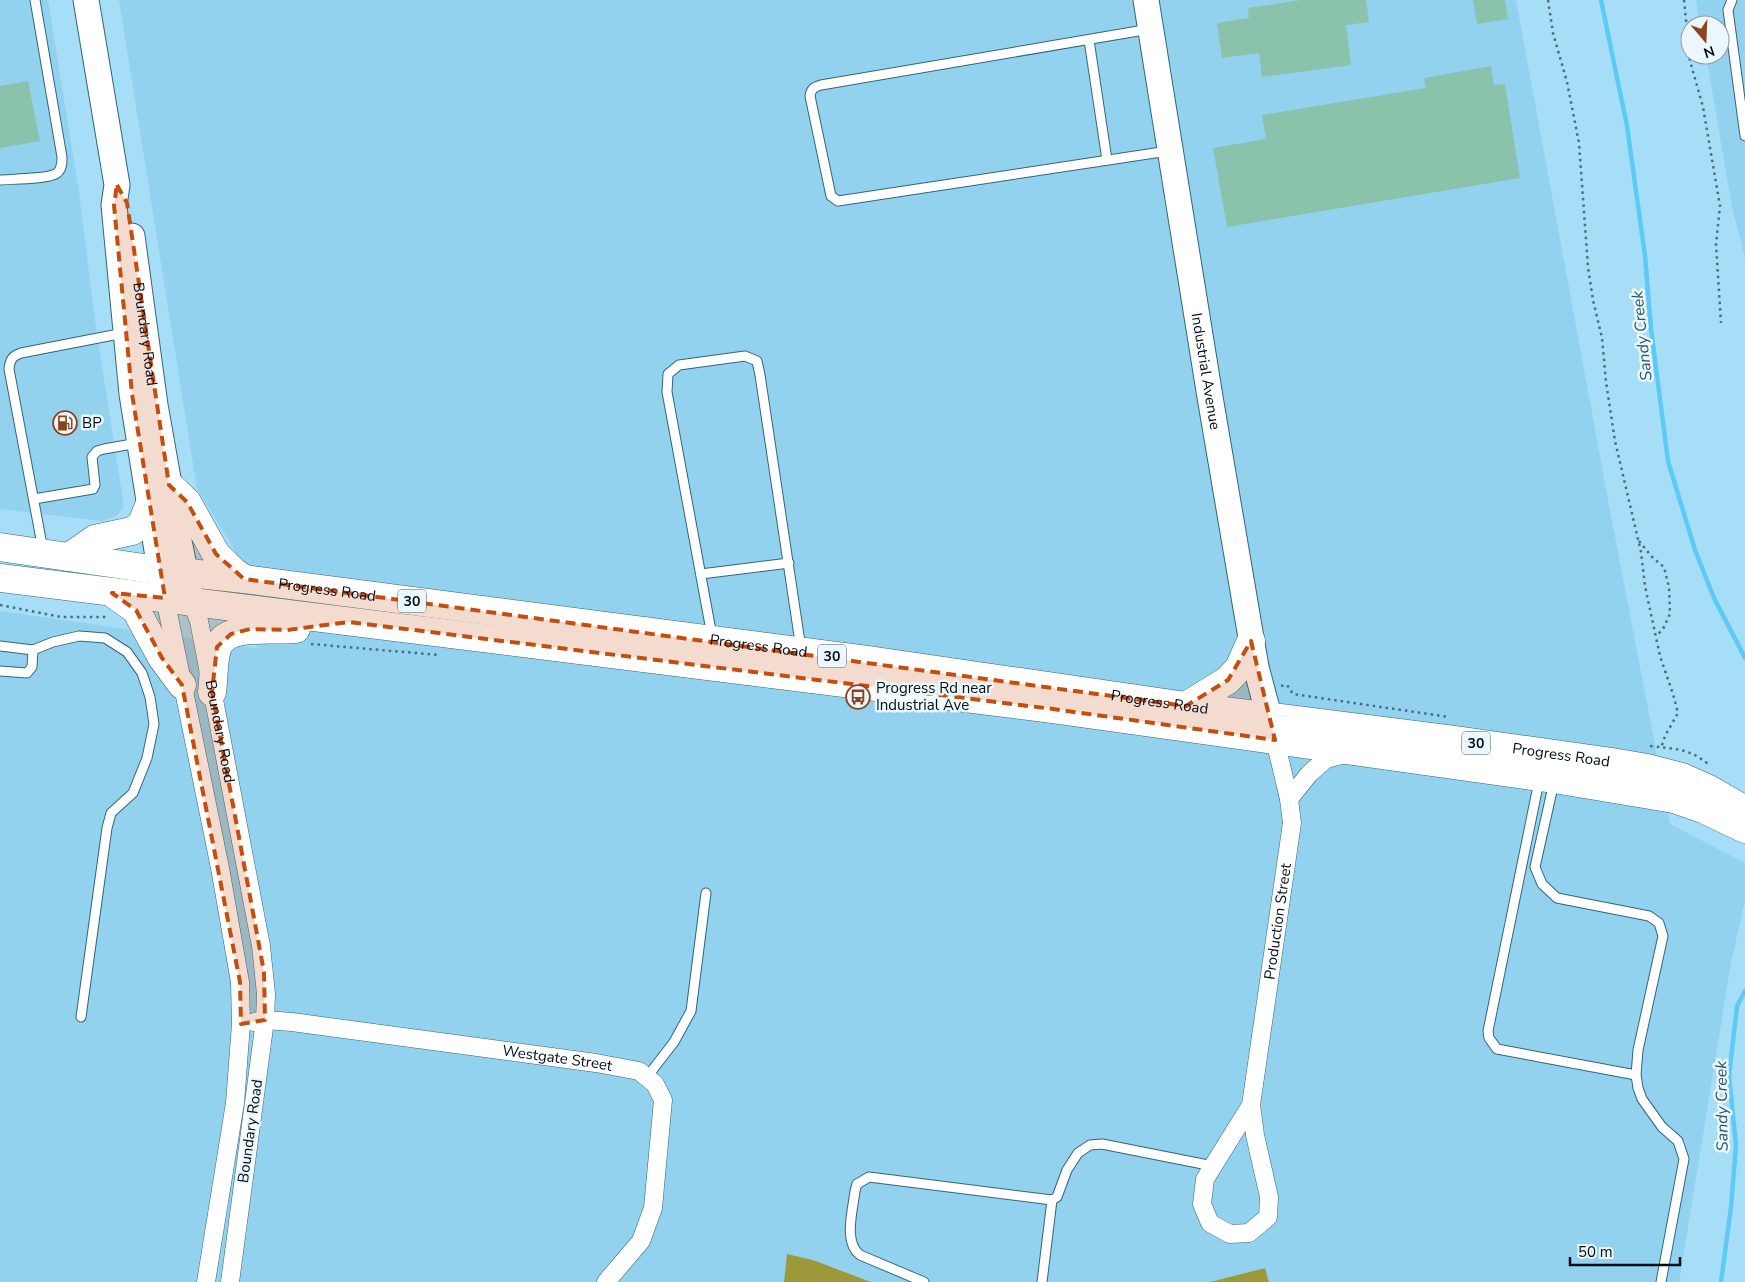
<svg xmlns="http://www.w3.org/2000/svg" width="1745" height="1282" font-family="'Nunito Sans',sans-serif">
	<style>
		.built { fill: #92d2ef }
		.forest { fill: #9d993a }
		.lines { fill: none; stroke-linecap: round; stroke-linejoin: round }
		.stream { stroke: #5dcaf6; stroke-width: 4.5 }
		.building { fill: #8ac2ab }
		.lane-casing { stroke: #30667c; stroke-width: 11 }
		.street-casing { stroke: #30667c; stroke-width: 19 }
		.secondary-casing { stroke: #30667c; stroke-width: 27 }
		.primary-casing { stroke: #30667c; stroke-width: 29 }
		.path { stroke: #4c6e7e; stroke-width: 2.5; stroke-dasharray: 2.5 4; stroke-linecap: butt }
		.lane { stroke: #fff; stroke-width: 9 }
		.street { stroke: #fff; stroke-width: 18 }
		.secondary { stroke: #fff; stroke-width: 25 }
		.primary { stroke: #fff; stroke-width: 28 }
		.marked { fill: #c54e0e; fill-opacity: 0.2; stroke: #c54e0e; stroke-width: 4; stroke-dasharray: 10 6; stroke-linejoin: round }
		.labels { text-anchor: middle; stroke-width: 5; stroke-linejoin: round; paint-order: stroke }
		.shield { fill: #ecf7fc; stroke: #47545b; stroke-width: 1 }
		.shield-label { font-size: 14px; font-weight: bold; fill: #000e16 }
		.street-label { font-size: 15px; fill: #000e16; stroke: #ecf7fc }
		.poi-label { font-size: 15px; fill: #000e16; stroke: #ecf7fc; text-anchor: start }
		.water-label { font-size: 16px; font-style: italic; fill: #285669; stroke: #ecf7fc }
	</style>
	<rect width="100%" height="100%" fill="#a6def7"/>
	<!-- built -->
	<g class="built">
		<path d="M0,0H48L79,192L95,321L124,507L116,516L102,521L0,509Z"/>
		<path d="M119,0H1516L1606,489L1670,824L1745,863V900L1731,963L1679,1282H1269L1265,1268L1210,1282H871L813,1260L787,1254L784,1282H0V611L257,648L234,549L197,489Z"/>
		<path d="M1696,0H1745V258L1732,207L1706,55H1720V25H1700Z"/>
	</g>
	<!-- forest -->
	<g class="forest">
		<path d="M787,1254L813,1260L871,1282H784Z"/>
		<path d="M1265,1268L1269,1282H1210Z"/>
	</g>
	<g class="lines">
		<!-- stream -->
		<g class="stream">
			<path d="M1601,0L1627,126L1645,256L1651,329L1668,461L1695,550L1714,598L1745,658"/>
			<path d="M1721,1282L1731,1207L1736,1145L1729,1076L1737,1006L1745,991"/>
		</g>
	</g>
	<!-- building -->
	<g class="building">
		<path d="M1301,0H1366L1369,22L1346,25L1351,65L1262,77L1259,53L1222,58L1217,23L1249,18L1248,8Z"/>
		<path d="M1473,0H1505L1508,19L1477,24Z"/>
		<path d="M1491,66L1494,85L1505,84L1520,178L1227,227L1213,148L1266,139L1262,115L1426,88L1424,78Z"/>
		<path d="M28,81L40,141L0,148V86Z"/>
	</g>
	<g class="lines">
		<!-- lane casing -->
		<g class="lane-casing">
			<g id="lane">
				<path d="M1732,0L1728,10L1745,136"/>
				<path d="M1150,29L821,85C814,87 811,89 810,96L831,196L838,201L1168,151"/>
				<path d="M1089,40L1107,160"/>
				<path d="M0,180C11,179 50,179 57,173C62,169 62,163 62,157L35,0"/>
				<path d="M34,499L93,489L95,485L92,457L97,451L104,449L138,443"/>
				<path d="M43,550L9,369C10,360 12,356 21,353L124,333"/>
				<path d="M701,574L789,563"/>
				<path d="M712,636L667,392L668,374L679,365L745,356L757,361L760,375L801,649"/>
				<path d="M0,646L33,650L53,642L79,636L105,638L127,652L142,673L150,697L154,724L147,758L133,793L111,813L107,828L81,1017"/>
				<path d="M0,671L27,673L32,667L33,650"/>
				<path d="M1539,781L1488,1031L1489,1038L1497,1049L1636,1075"/>
				<path d="M1554,782L1535,867L1542,884L1557,898L1649,916L1659,923L1663,936L1638,1050L1636,1075L1638,1088L1642,1099L1662,1127L1678,1141L1684,1159L1661,1282"/>
				<path d="M647,1077L674,1042L691,1011L706,893"/>
				<path d="M924,1282L860,1255C843,1242 853,1210 855,1191L857,1184L869,1177L1052,1200"/>
				<path d="M1042,1282L1052,1200L1057,1197L1067,1170L1078,1153L1090,1145L1102,1144L1213,1166"/>
			</g>
		</g>
		<!-- street casing -->
		<g class="street-casing">
			<g id="street">
				<path d="M165,598L220,868L240,982L241,1024L235,1103L206,1282"/>
				<path id="s1" d="M191,601L199,621L261,946L266,994L265,1020L230,1282"/>
				<path d="M1289,799L1309,774L1326,759L1345,754"/>
				<path id="s2" d="M254,1022L265,1020L292,1022L596,1063L639,1071L655,1084L663,1100L653,1208L641,1241L606,1282"/>
				<path id="s3" d="M1251,1105L1205,1179L1202,1204L1210,1223L1230,1234L1249,1233L1268,1217L1269,1197L1255,1135L1251,1105L1292,823L1289,799L1275,740"/>
			</g>
		</g>
		<!-- secondary casing -->
		<g class="secondary-casing">
			<g id="secondary">
				<path d="M86,0L117,185L114,205L132,394L163,588"/>
				<path id="s4" d="M1146,0L1210,397L1256,667L1274,735"/>
				<path id="s5" d="M132,236L155,405L180,546L191,601"/>
			</g>
		</g>
		<!-- primary casing -->
		<g class="primary-casing">
			<g id="primary">
				<path d="M169,485L187,502L216,554L233,571L244,579"/>
				<path id="s6" d="M0,547L144,568L244,579L867,660L1186,706L1454,740L1612,762L1647,768L1682,777L1709,789L1745,810"/>
				<path d="M69,557L95,539L132,531L141,525L149,506"/>
				<path d="M0,578L1053,709L1554,779L1674,799L1703,809L1745,829"/>
				<path d="M112,593L136,610L162,658L182,685"/>
				<path d="M212,692C214,678 213,662 217,649C224,622 276,632 296,629"/>
				<path d="M1186,706L1228,680L1239,668L1251,641"/>
			</g>
		</g>
		<!-- path -->
		<g class="path">
			<path d="M1548,0L1553,33L1567,82L1579,143L1588,267L1593,300L1602,338L1606,382L1615,441L1641,552L1645,586L1660,656L1673,694L1678,713L1665,736L1661,748"/>
			<path d="M1684,0L1690,61L1703,107L1720,206L1716,244L1721,323"/>
			<path d="M1639,541L1652,557L1664,567L1669,587L1670,614L1663,629L1656,636"/>
			<path d="M0,605L61,617H109"/>
			<path d="M311,644L439,655"/>
			<path d="M1281,686L1287,685L1293,694L1449,717"/>
			<path d="M1650,746C1674,749 1689,748 1708,764"/>
		</g>
		<!-- lane -->
		<use href="#lane" class="lane"/>
		<!-- street -->
		<use href="#street" class="street"/>
		<!-- secondary -->
		<use href="#secondary" class="secondary"/>
		<!-- primary -->
		<use href="#primary" class="primary"/>
	</g>
	<!-- marked area -->
	<path class="marked" d="M117,185L127,203L169,485L187,502L216,554L244,579L1186,706L1228,680L1251,641L1275,740L1053,709L349,622L287,630L250,629L231,634L217,647L212,692L264,972L265,1020L241,1024L240,982L182,685L162,658L136,610L112,593L165,598L132,394L114,205Z"/>
	<!-- icons -->
	<defs>
		<g id="fuel-ring" transform="scale(1.25)"><circle r="9.5" fill="#ecf7fc" stroke="#8b451e" stroke-width="1.5"/><path d="M-5.5-6h7V0h2V4h1.3V-2.5L3-4.5l.8-.8L6-3V5H2.5V1h-1V6h-7ZM-4.2-4.7v3.2H.2V-4.7Z" fill="#8b451e"/></g>
		<g id="bus-ring" transform="scale(1.25)"><circle r="9.5" fill="#ecf7fc" stroke="#8b451e" stroke-width="1.5"/><path d="M-5-6H5V4H4V6H2V4H-2V6H-4V4H-5ZM-3.5-4V0h7V-4ZM-3.5 1.2v1.5H-2V1.2ZM2 1.2v1.5H3.5V1.2Z" fill="#8b451e"/></g>
	</defs>
	<g fill-rule="evenodd">
		<use href="#fuel-ring" x="65" y="423"/>
		<use href="#bus-ring" x="858" y="697"/>
	</g>
	<g class="labels">
		<!-- shield labels -->
		<g class="shield">
			<rect x="398" y="589.5" width="28" height="23" rx="4"/>
			<rect x="818" y="644.5" width="28" height="23" rx="4"/>
			<rect x="1462" y="731.5" width="28" height="23" rx="4"/>
		</g>
		<g class="shield-label">
			<text x="412" y="606">30</text>
			<text x="832" y="661">30</text>
			<text x="1476" y="748">30</text>
		</g>
		<!-- street labels -->
		<g class="street-label">
			<text dy="5" stroke="none"><textPath href="#s5" startOffset="99">Boundary Road</textPath></text>
			<text dy="5" stroke="none"><textPath href="#s4" startOffset="376">Industrial Avenue</textPath></text>
			<text dy="5" stroke="none"><textPath href="#s6" startOffset="330">Progress Road</textPath></text>
			<text dy="5" stroke="none"><textPath href="#s6" startOffset="765">Progress Road</textPath></text>
			<text dy="5" stroke="none"><textPath href="#s6" startOffset="1170">Progress Road</textPath></text>
			<text dy="5" stroke="none"><textPath href="#s1" startOffset="134">Boundary Road</textPath></text>
			<text dy="5" stroke="none"><textPath href="#s6" startOffset="1575">Progress Road</textPath></text>
			<text dy="5" stroke="none"><textPath href="#s3" startOffset="499">Production Street</textPath></text>
			<text dy="5" stroke="none"><textPath href="#s2" startOffset="306">Westgate Street</textPath></text>
			<text transform="translate(250 1131) rotate(-82)" y="5">Boundary Road</text>
		</g>
		<!-- poi labels -->
		<g class="poi-label">
			<text x="82" y="428">BP</text>
			<text x="876" y="693">Progress Rd near<tspan x="876" dy="17">Industrial Ave</tspan></text>
		</g>
		<!-- water labels -->
		<g class="water-label">
			<text transform="translate(1641 336) rotate(-96)" y="6">Sandy Creek</text>
			<text transform="translate(1721 1106) rotate(-91)" y="6">Sandy Creek</text>
		</g>
	</g>
	<!-- north arrow -->
	<g transform="translate(1705 40) rotate(161)"><circle r="24" fill="#ecf7fc" stroke="#8e9aa0"/>
	<path d="M0-4L9 19L0 12L-9 19Z" fill="#8b451e"/>
	<text y="-8" font-size="14" font-weight="bold" text-anchor="middle" fill="#000e16">N</text>
	</g>
	<!-- scale -->
	<path d="M1570 1257v8h110v-8" fill="none" stroke="#000e16" stroke-width="2.5"/>
	<text x="1578" y="1257" font-size="15" fill="#000e16" stroke="#ecf7fc" stroke-width="4" paint-order="stroke">50 m</text>
</svg>
